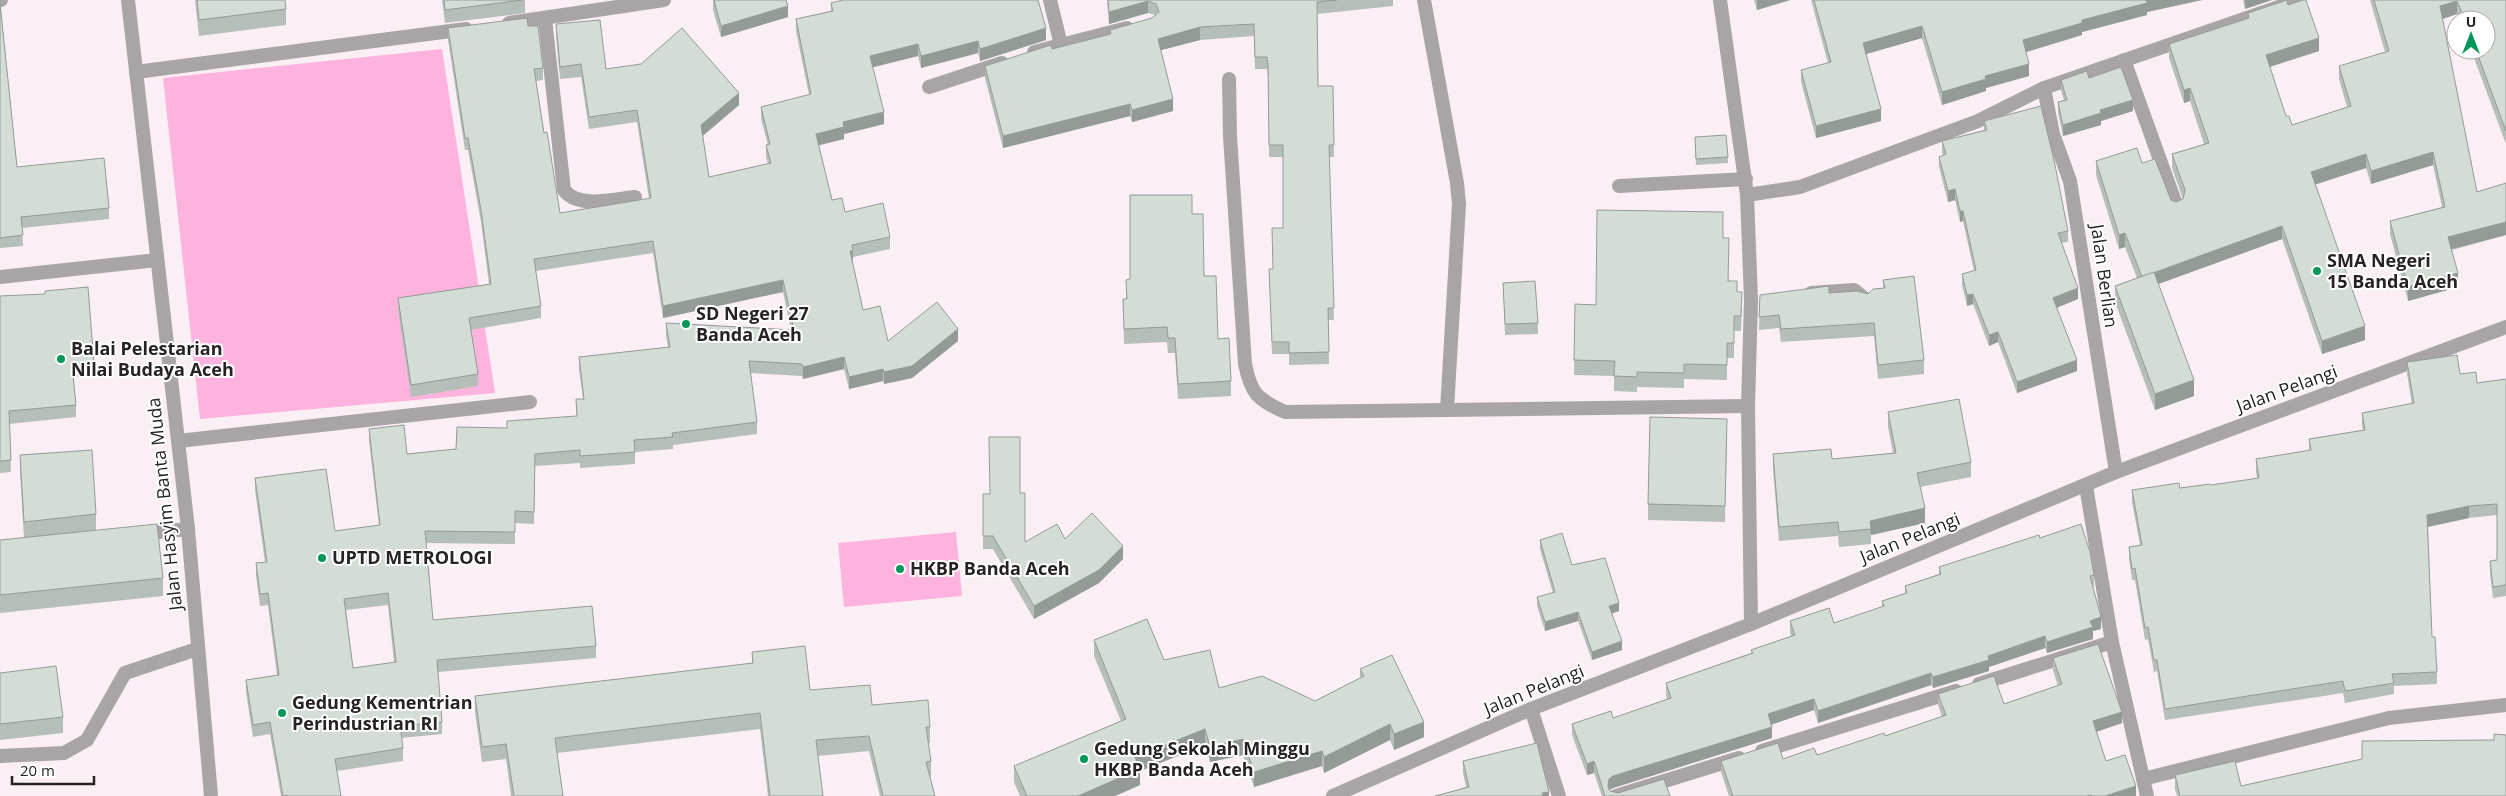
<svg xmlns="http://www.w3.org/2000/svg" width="2506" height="796" font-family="'Open Sans',sans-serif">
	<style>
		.green { fill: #feb2de }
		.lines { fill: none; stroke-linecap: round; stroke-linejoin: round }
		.service { stroke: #a9a4a6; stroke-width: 14 }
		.minor { stroke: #a9a4a6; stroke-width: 14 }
		.wall { fill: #b5beb8; fill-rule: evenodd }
		.shaded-wall { fill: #949b96 }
		.building { fill: #d3ddd6; stroke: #949b96; fill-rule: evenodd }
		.poi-dot { fill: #03985a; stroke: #fff; stroke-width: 2 }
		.labels { text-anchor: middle; stroke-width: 4; stroke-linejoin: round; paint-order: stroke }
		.poi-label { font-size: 18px; font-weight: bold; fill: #272325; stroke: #fff; text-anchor: start }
		.street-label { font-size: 18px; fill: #272325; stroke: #fff }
	</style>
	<rect width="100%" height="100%" fill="#faeff5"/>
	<!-- green -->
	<g class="green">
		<path d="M442,49L495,393L200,419L163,78Z"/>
		<path d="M956,532L962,596L844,607L838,543Z"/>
	</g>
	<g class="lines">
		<!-- service -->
		<g class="service">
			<path d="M2124,60L2177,207"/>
			<path d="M1619,186L1746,179"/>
			<path d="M1811,293L1854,290L1865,299"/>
			<path d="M178,441L530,402"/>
			<path d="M0,756L64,753L87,740L125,673L197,649"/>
		</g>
		<!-- minor -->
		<g class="minor">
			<path d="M0,0H1"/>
			<path d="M128,0L188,529L211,796"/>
			<path d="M1050,0L1061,45"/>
			<path d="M1424,0L1457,183L1459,204L1447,410"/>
			<path d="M1720,0L1747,195L1751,300L1748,406L1751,624"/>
			<path d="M545,19L564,190C578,209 614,199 635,197"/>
			<path d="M509,23L664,0"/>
			<path d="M1034,52L1127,28"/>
			<path d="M136,72L466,29"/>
			<path d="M1229,79L1230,136L1245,364C1251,394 1257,399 1285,412L1748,406"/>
			<path d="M929,87L1002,63"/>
			<path d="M2044,88L2053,134L2070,181L2116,472"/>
			<path d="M1747,195L1800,187L1978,121L2044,88L2299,0"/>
			<path d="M0,277L157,260"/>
			<path d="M2086,486L2112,642L2147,796"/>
			<path d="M140,534L188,529"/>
			<path d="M1979,684L2112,642"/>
			<path d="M1531,709L1559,796"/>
			<path d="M1762,751L1956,691"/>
			<path d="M2143,779L2389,718L2506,705"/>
			<path d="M1333,796L1531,709L1751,624L2116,472L2506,327"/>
			<path d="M1616,796L1739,758"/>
		</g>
	</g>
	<!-- wall -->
	<g class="wall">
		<path d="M195,0H285L286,9V25L199,36Z"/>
		<path d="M442,0H525V13L445,23Z"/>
		<path d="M713,0H786L788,17L721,37L713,10Z"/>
		<path d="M1107,0H1393V6L1317,14L1318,86H1333L1334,157H1329L1334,320H1328L1329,364L1289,365V354H1272L1269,269H1273L1283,228V157H1269L1268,76L1267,69H1255L1254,36L1200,40L1161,50L1173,111L1132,122L1130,116L1003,148L985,78V66L1110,34V30L1152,18L1155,15L1148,13L1109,24Z"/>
		<path d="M1754,0H1790L1757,10Z"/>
		<path d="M1811,0H2202L2147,12V15L2082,32V35L2026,52L2029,76L1986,88V91L1942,105L1922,38L1866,54L1881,121L1816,138L1801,82V70L1828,63Z"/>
		<path d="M2243,0H2272L2245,9Z"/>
		<path d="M2370,0H2506V144L2471,50H2486V20H2460L2457,14L2442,19L2477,192L2506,183V235L2452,250L2458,287L2408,301L2390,234V221L2442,207L2433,165L2371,184L2366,168L2315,184L2365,340L2322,354L2282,239L2158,284L2194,396L2155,410L2115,302V286L2137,278L2125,247L2119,249L2096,175V161L2142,163L2171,200L2176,202L2183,199L2172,168V154L2204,144L2190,101L2184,103L2169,58V44L2248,18V13L2288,5L2319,51L2270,67L2286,116L2292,125L2347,107L2339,79V66L2385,52Z"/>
		<path d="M0,3L17,167L109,208V219L22,228L23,246L0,248Z"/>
		<path d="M831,3L1046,40L980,61L978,53L921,68L918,56L873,67L884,124L844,134V139L818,145L832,200L845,212L890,237V249L853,257V263L863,310L888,341H958L912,378L884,384L883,381L849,389L844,369L803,379L802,376L750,373L757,422V434L673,445V449L635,452V464L580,468V463L535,466L534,524L515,523V544L426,543L433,620L596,646V658L438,672L442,722V734L401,738L403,748V761L337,771L341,796H281L270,734L253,737L246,692V680L277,675L268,605L260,606L256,575V563L265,562L255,490V478L335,531L379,525L369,441V429L407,454L456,449L507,428V421L577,416L576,399H583L579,369V357L668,347L666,335V323L791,330L783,292L663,318L653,253L536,271L541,306V318L471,330L478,374V386L411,397L398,310V298L489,284L481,222L468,150H465L448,40V28L528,26L543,68V80L536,81L544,133L560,213L649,199L637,122L589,129L581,77L560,79L556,36V24L606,69L739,105L703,136L709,177L768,164L766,157V145H768L761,119V107L809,95L796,31V19L831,11ZM388,605L394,662L353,668L346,610Z"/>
		<path d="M2061,80L2133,111L2101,121V125L2063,136L2058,113V102L2064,100L2061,91Z"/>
		<path d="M1984,121L2068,231V242L2061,243L2078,299L2057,308L2077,371L2017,393L1998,342L1989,346L1973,304L1967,306L1962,285V274L1974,271L1963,221L1960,222L1955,200L1948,202L1939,167V157L1943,155L1942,152V141L1984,130Z"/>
		<path d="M1695,142L1728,157V163L1696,165Z"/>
		<path d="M1192,214L1218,339L1231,381V396L1178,399L1175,353H1168L1167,342L1124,344L1123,299H1126V280L1130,279Z"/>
		<path d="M1723,238L1729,281L1737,292L1742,307L1741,331H1734V358H1727V380L1684,379V388L1637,387V392L1614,391V376L1574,375L1575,304L1596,305Z"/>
		<path d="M1883,280L1924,360V374L1878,379L1874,336L1781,342L1779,328L1759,330L1760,295L1829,293L1868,294L1883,288Z"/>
		<path d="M1503,283L1538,323V334L1505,335Z"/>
		<path d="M0,296L94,363V375L73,377L76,405V417L9,424L11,472L0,473Z"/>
		<path d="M2407,362L2460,374L2477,383L2506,379V596L2493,598L2490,573V561L2497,560V515L2469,518L2428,527L2432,637L2437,672V684L2394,686V694L2345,703L2343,693L2165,720L2157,671L2154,672L2148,639L2145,640L2135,580H2132L2129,559V547L2140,545L2132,502V490L2180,488L2211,485L2257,478L2256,471V459L2309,451V439L2363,430L2362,425V413L2412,404L2407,374Z"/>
		<path d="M1888,412L1971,462V477L1920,487L1925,523L1871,535V544L1839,547L1838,536L1779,541L1773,469V454L1832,459L1893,453L1888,427Z"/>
		<path d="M1727,435L1725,522L1648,520V504Z"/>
		<path d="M20,455L96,514V530L24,538L20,471Z"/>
		<path d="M1020,493L1025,542L1065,539L1123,559L1099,583L1034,619L993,549H983V494Z"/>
		<path d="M2040,538L2094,575V586L2093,587L2101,629L2093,631V639L2047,653L2045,648L1989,667V671L1933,688L1931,685L1818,723L1814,710L1772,724V738L1613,788L1610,790V791L1618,793L1670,796H1602L1594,773L1587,775L1572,735V724L1613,718L1667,699L1666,695V683L1751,653V650L1791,636L1790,632V621L1834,623L1882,607V601L1905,593V586L1939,574V567Z"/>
		<path d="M0,540L163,578V596L0,613Z"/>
		<path d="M1540,540L1572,565L1619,611L1612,614L1622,650L1592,660L1578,621L1545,631L1537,606V597L1553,593L1540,549Z"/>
		<path d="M1094,640L1164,660L1219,688L1315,701L1360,678V669L1424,737L1394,750L1390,740L1324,773L1322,766L1254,787L1243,755L1210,762L1205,745L1140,771V785L1115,796H1020L1014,782V766L1121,721L1094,656Z"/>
		<path d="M752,652L810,690L872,705L930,727V743H928L931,761V777H930L935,796H880L869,751L818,756L823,796H768L760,729L557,753L563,796H511L506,759L482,762L475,712V696L752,663Z"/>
		<path d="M2053,658L2122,723L2096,732L2106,761L2136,796H1729L1721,772V761L1783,759L1817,755L1885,736L1942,717L1938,705V694L2004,704L2058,686L2053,670Z"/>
		<path d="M0,673L63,717V733L0,740Z"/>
		<path d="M2494,740L2506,796H2177L2175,789V775L2241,786L2362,759V741Z"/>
		<path d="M1463,761L1549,796H1436L1466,787L1463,773Z"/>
	</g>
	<!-- shaded-wall -->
	<g class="shaded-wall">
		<path d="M1757,0H1790L1757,10Z"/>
		<path d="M2146,0H2202L2147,12V15L2082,32V35L2023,53V40L2082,20Z"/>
		<path d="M2245,0H2272L2245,9Z"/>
		<path d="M1148,1V13L1109,24V12Z"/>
		<path d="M2457,1V14L2440,20V6Z"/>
		<path d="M788,6V17L721,37V26Z"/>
		<path d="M1922,26V38L1863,55V43Z"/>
		<path d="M1200,27V40L1158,51V39Z"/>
		<path d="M1046,28V40L980,61V49Z"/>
		<path d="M2319,38V51L2266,68V55Z"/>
		<path d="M978,41V53L921,68V56Z"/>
		<path d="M918,44V56L870,68V56Z"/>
		<path d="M2029,64V76L1986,88V91L1942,105V92L1985,76Z"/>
		<path d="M2190,88V101L2184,103V90Z"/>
		<path d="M739,93V105L701,137V125Z"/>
		<path d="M1173,99V111L1132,122V110Z"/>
		<path d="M2133,100V111L2101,121V125L2063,136V125L2100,110Z"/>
		<path d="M1130,104V116L1003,148V136Z"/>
		<path d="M1881,109V121L1816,138V126Z"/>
		<path d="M884,112V124L844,134V139L816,146V134L843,122Z"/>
		<path d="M2433,152V165L2371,184V171Z"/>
		<path d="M2366,154V168L2311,186V172Z"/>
		<path d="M1955,189V200L1948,202V191Z"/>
		<path d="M1960,211H1963V221L1960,222Z"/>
		<path d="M2506,222V235L2448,250V237Z"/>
		<path d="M2282,226V239L2142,290V277Z"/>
		<path d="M2125,233V247L2119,249V235Z"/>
		<path d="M850,251H853V263Z"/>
		<path d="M2458,273V287L2408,301V287Z"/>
		<path d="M783,280V292L663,318V306Z"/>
		<path d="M2078,288V299L2053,309V298Z"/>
		<path d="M1973,294V304L1967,306V295Z"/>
		<path d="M2365,326V340L2322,354V341Z"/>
		<path d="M958,329V341L912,378L884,384V372Z"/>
		<path d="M1998,332V342L1989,346V335Z"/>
		<path d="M844,357V369L803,379V367Z"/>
		<path d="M2077,360V371L2017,393V382Z"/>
		<path d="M883,369V381L849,389V377Z"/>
		<path d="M2194,380V396L2155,410V394Z"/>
		<path d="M2469,506V518L2427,527V515Z"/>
		<path d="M1925,508V523L1871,535L1870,521Z"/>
		<path d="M1123,546V559L1099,583L1034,619V606Z"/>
		<path d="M1619,603V611L1609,614V606Z"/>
		<path d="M1578,612V621L1545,631V622Z"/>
		<path d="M2101,617V629L2093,631V639L2047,653V642L2090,621Z"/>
		<path d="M2045,636V648L1989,667V671L1933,688V677L1988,656Z"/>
		<path d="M1622,641V650L1592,660V652Z"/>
		<path d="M1931,673V685L1818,723V711Z"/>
		<path d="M1814,699V710L1768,726V714Z"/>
		<path d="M2122,712V723L2093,733V721Z"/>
		<path d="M1424,722V737L1394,750V734Z"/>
		<path d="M1390,724V740L1324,773V757Z"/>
		<path d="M1772,727V738L1613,788L1609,790L1608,787L1609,779L1613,776Z"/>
		<path d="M1205,729V745L1140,771V785L1115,796H1078L1135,757Z"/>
		<path d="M1243,739V755L1210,762V747Z"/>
		<path d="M1322,751V766L1254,787V772Z"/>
		<path d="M1594,761V773L1587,775V764Z"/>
		<path d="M2136,786V796H2105Z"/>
		<path d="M1549,792V796H1542V793Z"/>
	</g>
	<!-- building -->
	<g class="building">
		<path d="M197,0H285L286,9L199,20Z"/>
		<path d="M444,0H522L445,10Z"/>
		<path d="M714,0H786L788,6L721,26Z"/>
		<path d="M843,0H1038L1046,28L980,49L978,41L921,56L918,44L870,56L884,112L843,122L844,127L816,134L832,200L842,198L845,212L883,203L890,237L852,245L853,251H850L863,310L880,306L888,341L937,302L958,329L912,366L884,372L883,369L849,377L844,357L803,367L802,364L749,361L757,422L672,433L673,437L634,440L635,452L580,456V450L535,454L534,512L515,511V532L425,531L433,620L592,606L596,646L437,660L442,722L400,726L403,748L335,759L341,796H287V795L283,796L270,722L253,725L246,680L279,675L268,593L260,594L256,563L267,562L255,478L326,469L335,531L380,525L369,429L404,425L407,454L456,449L457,427L507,428V421L577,416L576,399H584L579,357L670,347L666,323L794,330L783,280L663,306L653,241L534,259L541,306L469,318L478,374L411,385L398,298L491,284L481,210L468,138H465L448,28L527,18L528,26H538L543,68L534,69L544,133L547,132L560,213L651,198L637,110L589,117L581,64L560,67L556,24L600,20L606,69L641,64L682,28L739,93L701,125L709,177L771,163L766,145L770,144L761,107L811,94L796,19L833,11L831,3ZM388,593L396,662L353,668L344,599Z"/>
		<path d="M1108,0H1337L1317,2L1318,86H1333L1334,145H1329L1334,308H1328L1329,352L1289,353V342H1272L1269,269H1273L1272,228H1283V145H1269L1268,64L1267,57H1255L1254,24L1200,27L1158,39L1173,99L1132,110L1130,104L1003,136L985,66L1051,45L1052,49L1111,34L1110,30L1152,18L1159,12L1156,4L1148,1L1109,12Z"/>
		<path d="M1814,0H2146L2147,3L2082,20V23L2023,40L2029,64L1985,76L1986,79L1942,92L1922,26L1863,43L1881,109L1816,126L1801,70L1831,62Z"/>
		<path d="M2287,0L2288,5L2303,0H2306L2319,38L2266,55L2286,116H2289L2292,125L2351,106L2339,66L2389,51L2374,0H2506V131L2476,50H2486V20H2465L2457,1L2440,6L2477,192L2506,183V222L2448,237L2458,273L2408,287L2390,221L2445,207L2433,152L2371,171L2366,154L2311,172L2365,326L2322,341L2282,226L2142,277L2125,233L2119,235L2096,161L2137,148L2142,163L2155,159L2171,200L2176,202L2183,199L2185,190L2172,154L2209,143L2190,88L2184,90L2169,44L2249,18L2248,13Z"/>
		<path d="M0,3L17,167L104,158L109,208L21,217L23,235L0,238Z"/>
		<path d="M2121,67L2133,100L2100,110L2101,113L2063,125L2058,102L2067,100L2061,80L2087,71L2089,78Z"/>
		<path d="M2041,106L2054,160L2068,231L2058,233L2078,288L2053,298L2077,360L2017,382L1998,332L1989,335L1973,294L1967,295L1962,274L1976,270L1963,211H1960L1955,189L1948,191L1939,157L1946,154L1942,141L1987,130L1984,121Z"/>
		<path d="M1726,135L1728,157L1696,159L1695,137Z"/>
		<path d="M1130,195H1192V214H1203L1204,276H1216L1218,339L1229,338L1231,381L1178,384L1175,338H1168L1167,327L1124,329L1123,299H1127L1126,280L1130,279Z"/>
		<path d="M1597,210L1723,212V238H1729L1728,281H1737V292H1742L1741,316H1734V343H1727V365L1684,364V373L1637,372V377L1614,376L1615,361L1574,360L1575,304L1596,305Z"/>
		<path d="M2154,272L2194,380L2155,394L2115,286Z"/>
		<path d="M1914,276L1924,360L1878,365L1874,323L1781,329L1779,315L1759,317L1760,295L1829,286V293L1857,291L1868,294L1873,289L1885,288L1883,280Z"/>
		<path d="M1535,281L1538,323L1505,324L1503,283Z"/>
		<path d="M88,287L94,363L72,365L76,405L9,411L11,460L0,461V296L45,294V291Z"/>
		<path d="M2457,355L2460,374L2476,372L2477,383L2506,379V585L2493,587L2490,561L2497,560V504L2469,506L2427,515L2432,637H2435L2437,672L2392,674L2394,683L2345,691L2343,681L2165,709L2157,660H2154L2148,627L2145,628L2135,568L2132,569L2129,547L2142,545L2132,490L2179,483L2180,488L2210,484L2211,485L2259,478L2256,459L2311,450L2309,439L2365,430L2362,413L2414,403L2407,362Z"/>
		<path d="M1959,399L1971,462L1917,473L1925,508L1870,521L1871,529L1839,532L1838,522L1779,527L1773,454L1831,449L1832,459L1896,453L1888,412Z"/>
		<path d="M1650,417L1727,419L1725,506L1648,504Z"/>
		<path d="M989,437H1020V493H1025V542L1057,524L1065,539L1092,513L1123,546L1099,570L1034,606L993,536H983V494H990Z"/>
		<path d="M92,450L96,514L24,522L20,455Z"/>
		<path d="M157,524L163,578L0,595V540Z"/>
		<path d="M2081,524L2090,552L2094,575L2090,576L2101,617L2090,621L2093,627L2047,642L2045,636L1988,656L1989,660L1933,677L1931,673L1818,711L1814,699L1768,714L1772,727L1613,776L1609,779L1608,787L1610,791L1618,793L1664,779L1670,796H1605L1594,761L1587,764L1572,724L1611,711L1613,718L1671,698L1666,683L1753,653L1751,650L1795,635L1790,621L1829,608L1834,623L1884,606L1882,601L1907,593L1905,586L1941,574L1939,567L2039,535L2040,538Z"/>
		<path d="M1562,533L1572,565L1605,558L1619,603L1609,606L1622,641L1592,652L1578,612L1545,622L1537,597L1555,592L1540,540Z"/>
		<path d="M1147,619L1164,660L1210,650L1219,688L1262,676L1315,701L1364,676L1360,669L1392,655L1424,722L1394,734L1390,724L1324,757L1322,751L1254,772L1243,739L1210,747L1205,729L1135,757L1140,769L1078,796H1027L1014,766L1126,719L1094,640Z"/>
		<path d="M2098,644L2122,712L2093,721L2106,761L2125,755L2136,786L2105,796H2092L2091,795L2087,796H1733L1721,761L1778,743L1783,759L1814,748L1817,755L1884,733L1885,736L1946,715L1938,694L1994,676L2004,704L2062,684L2053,658Z"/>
		<path d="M805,646L810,690L870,685L872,705L928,700L930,727H926L931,761L926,762L935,796H883L869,736L816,740L823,796H770L760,713L555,738L563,796H514L506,744L482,747L475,696L753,663L752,652Z"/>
		<path d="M56,666L63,717L0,724V673Z"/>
		<path d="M2494,734L2506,735V796H2180L2175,775L2235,761L2241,786L2362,759V741L2494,740Z"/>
		<path d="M1537,743L1549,792L1542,793L1543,796H1435L1469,787L1463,761Z"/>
	</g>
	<!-- markers -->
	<g class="poi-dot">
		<circle cx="2317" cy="271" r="5"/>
		<circle cx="686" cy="324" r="5"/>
		<circle cx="61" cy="359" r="5"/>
		<circle cx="322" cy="558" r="5"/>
		<circle cx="900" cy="569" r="5"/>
		<circle cx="282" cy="713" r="5"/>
		<circle cx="1084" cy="759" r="5"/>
	</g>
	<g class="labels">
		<!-- poi labels -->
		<g class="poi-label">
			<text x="2327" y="267">SMA Negeri<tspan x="2327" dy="21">15 Banda Aceh</tspan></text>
			<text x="696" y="320">SD Negeri 27<tspan x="696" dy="21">Banda Aceh</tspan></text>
			<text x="71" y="355">Balai Pelestarian<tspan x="71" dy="21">Nilai Budaya Aceh</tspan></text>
			<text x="332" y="564">UPTD METROLOGI</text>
			<text x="910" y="575">HKBP Banda Aceh</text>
			<text x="292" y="709">Gedung Kementrian<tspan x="292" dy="21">Perindustrian RI</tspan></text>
			<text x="1094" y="755">Gedung Sekolah Minggu<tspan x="1094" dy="21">HKBP Banda Aceh</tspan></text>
		</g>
		<!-- street labels -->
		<g class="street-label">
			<text transform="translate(2104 276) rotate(82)" y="6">Jalan Berlian</text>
			<text transform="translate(2287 389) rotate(-20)" y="6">Jalan Pelangi</text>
			<text transform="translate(165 504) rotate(-96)" y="6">Jalan Hasyim Banta Muda</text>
			<text transform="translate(1910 538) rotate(-22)" y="6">Jalan Pelangi</text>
			<text transform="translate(1534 690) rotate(-22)" y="6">Jalan Pelangi</text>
		</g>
	</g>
	<!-- north arrow -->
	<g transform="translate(2471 35)"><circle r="24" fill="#ffffff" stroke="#a9a7a8"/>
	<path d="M0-4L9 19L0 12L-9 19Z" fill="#03985a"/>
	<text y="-8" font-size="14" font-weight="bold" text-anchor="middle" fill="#272325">U</text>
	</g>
	<!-- scale -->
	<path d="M12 776v8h82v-8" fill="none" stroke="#272325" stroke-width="2.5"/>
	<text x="20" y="776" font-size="15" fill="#272325" stroke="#ffffff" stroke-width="4" paint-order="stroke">20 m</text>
</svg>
